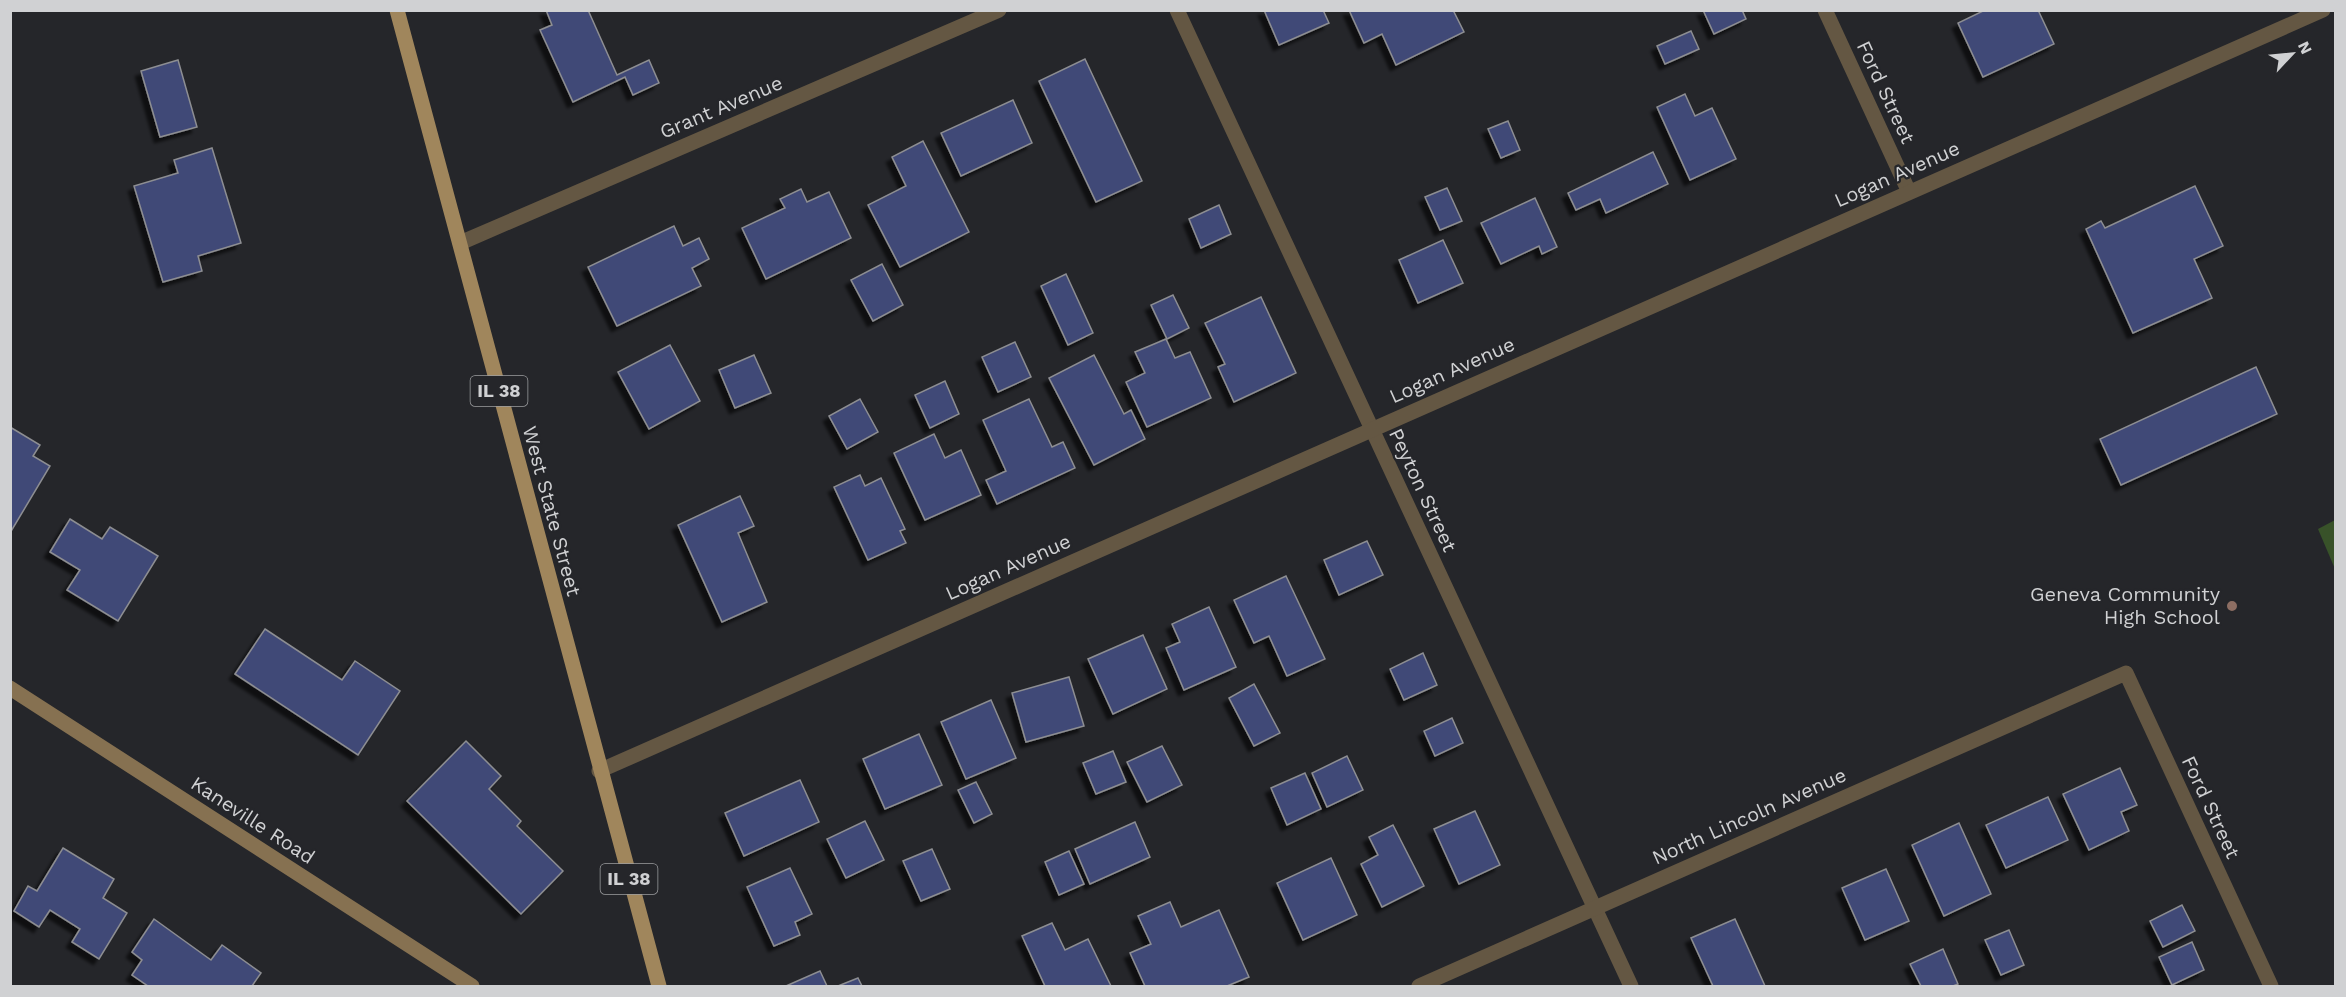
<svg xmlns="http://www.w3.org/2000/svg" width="2346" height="997" font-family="'Work Sans',sans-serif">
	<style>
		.green { fill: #385229 }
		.building { fill: #414977; stroke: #8d8e92; stroke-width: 1.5; filter: url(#shadow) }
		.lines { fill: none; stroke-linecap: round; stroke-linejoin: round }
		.street { stroke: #645743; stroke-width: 15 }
		.secondary { stroke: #867151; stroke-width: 15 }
		.primary { stroke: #a0865c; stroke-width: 15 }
		.education-dot { fill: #8d6e63; stroke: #25262a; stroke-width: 2 }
		.labels { text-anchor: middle; stroke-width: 4.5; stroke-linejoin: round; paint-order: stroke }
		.shield { fill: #25262a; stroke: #9d9ea0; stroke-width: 1.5 }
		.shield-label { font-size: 18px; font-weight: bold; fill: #d0d1d3 }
		.street-label { font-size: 20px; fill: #d0d1d3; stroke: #25262a }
		.poi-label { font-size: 20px; fill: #d0d1d3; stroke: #25262a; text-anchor: end }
	</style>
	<defs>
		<filter id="shadow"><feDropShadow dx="-5.5" dy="5.5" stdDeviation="1.5" flood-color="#0009"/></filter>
	</defs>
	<rect width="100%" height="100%" fill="#25262a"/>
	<!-- green -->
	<path class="green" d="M2335,520V569L2318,529Z"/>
	<!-- building -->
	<g class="building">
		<path d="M546,10H588L617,75L649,60L659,83L633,95L625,77L573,102L540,30L552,25Z"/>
		<path d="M1264,10H1323L1329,23L1279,45Z"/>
		<path d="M1349,10H1453L1464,32L1396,65L1382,34L1364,43Z"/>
		<path d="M1703,10H1742L1746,19L1714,34Z"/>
		<path d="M1985,10H2038L2054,44L1983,77L1958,23Z"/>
		<path d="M1691,31L1699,49L1665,64L1657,46Z"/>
		<path d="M1085,59L1142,181L1096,202L1039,81Z"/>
		<path d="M178,60L197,127L160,137L141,71Z"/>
		<path d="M1685,94L1695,116L1712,108L1736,159L1690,180L1657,107Z"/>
		<path d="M1013,100L1032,143L961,176L941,133Z"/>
		<path d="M1508,121L1520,150L1501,158L1488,129Z"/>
		<path d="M923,141L969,232L900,267L868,205L906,186L892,157Z"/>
		<path d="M212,148L241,243L198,256L202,271L163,282L134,186L178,173L174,160Z"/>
		<path d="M1653,152L1668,184L1606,213L1600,199L1576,210L1568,193Z"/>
		<path d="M2195,186L2223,246L2194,259L2212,298L2133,333L2086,229L2101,221L2105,228Z"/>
		<path d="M1447,188L1462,221L1440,230L1425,197Z"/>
		<path d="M801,189L807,202L829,192L851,238L766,279L742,228L785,208L780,199Z"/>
		<path d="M1535,198L1557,247L1542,254L1539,246L1501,264L1481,223Z"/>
		<path d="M1219,205L1231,234L1201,248L1189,219Z"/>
		<path d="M674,226L683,246L699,238L709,259L692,268L701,286L617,326L588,267Z"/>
		<path d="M1443,240L1463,283L1418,303L1399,260Z"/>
		<path d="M882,264L903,305L873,321L851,280Z"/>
		<path d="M1066,274L1093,333L1068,345L1041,286Z"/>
		<path d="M1173,295L1189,328L1167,339L1151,305Z"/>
		<path d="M1261,297L1296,373L1234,402L1218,367L1225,364L1205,323Z"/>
		<path d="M1166,339L1175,358L1190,352L1211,398L1147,427L1126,382L1145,373L1135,352Z"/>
		<path d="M1015,342L1031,377L998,392L982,357Z"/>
		<path d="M670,345L700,401L649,429L618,372Z"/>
		<path d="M754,355L771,393L735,408L719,370Z"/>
		<path d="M1094,355L1124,414L1131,410L1145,439L1094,465L1049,378Z"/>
		<path d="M2256,367L2277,414L2121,485L2100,439Z"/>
		<path d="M945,381L959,414L930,428L915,395Z"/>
		<path d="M860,399L878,432L847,449L829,416Z"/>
		<path d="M1029,399L1052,447L1063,442L1075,468L997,504L986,480L1006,471L983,420Z"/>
		<path d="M10,427L40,445L33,456L50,466L10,533Z"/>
		<path d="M934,434L945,458L961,450L981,495L925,520L894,453Z"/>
		<path d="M860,475L865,486L881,478L905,529L900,531L906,543L868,560L834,487Z"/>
		<path d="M740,496L754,526L738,533L767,602L722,622L678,525Z"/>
		<path d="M70,519L102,539L110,527L158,556L118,621L67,590L80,570L50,552Z"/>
		<path d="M1367,541L1383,575L1339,595L1324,560Z"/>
		<path d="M1286,576L1325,659L1287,676L1269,636L1254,643L1234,600Z"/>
		<path d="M1209,607L1236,667L1184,690L1166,648L1180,642L1172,624Z"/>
		<path d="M265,629L342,680L355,661L400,691L358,755L235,674Z"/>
		<path d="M1143,635L1167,689L1113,714L1088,659Z"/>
		<path d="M1423,653L1437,685L1404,700L1390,669Z"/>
		<path d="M1069,677L1084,726L1026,742L1012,693Z"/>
		<path d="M1254,684L1280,733L1254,746L1229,698Z"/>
		<path d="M991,700L1016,758L966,779L941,722Z"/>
		<path d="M1452,718L1463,743L1435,756L1424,731Z"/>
		<path d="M919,734L942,785L885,809L863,759Z"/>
		<path d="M466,741L501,776L489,789L521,821L517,826L563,871L521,914L407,801Z"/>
		<path d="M1162,746L1182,785L1147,802L1127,762Z"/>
		<path d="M1113,751L1126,782L1096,794L1083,763Z"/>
		<path d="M1347,756L1363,790L1327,807L1312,773Z"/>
		<path d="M2120,768L2137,805L2121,812L2129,831L2089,850L2063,794Z"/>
		<path d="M1305,773L1321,809L1287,825L1271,788Z"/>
		<path d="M800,780L819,822L744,856L725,813Z"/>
		<path d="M976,782L992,814L974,823L958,790Z"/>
		<path d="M2048,797L2068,840L2006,868L1986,825Z"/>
		<path d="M1475,811L1500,865L1459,884L1434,829Z"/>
		<path d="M865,821L884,860L846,878L827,839Z"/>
		<path d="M1135,822L1150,857L1090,884L1075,849Z"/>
		<path d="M1959,823L1991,894L1944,916L1912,845Z"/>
		<path d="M1393,825L1424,886L1382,907L1361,864L1378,855L1369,837Z"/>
		<path d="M63,848L114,879L103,898L127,913L99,959L72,942L80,929L50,910L39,927L14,911L28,886L37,891Z"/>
		<path d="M932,849L950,889L921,901L903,861Z"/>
		<path d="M1069,851L1084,884L1059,895L1045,862Z"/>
		<path d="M1331,858L1357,915L1303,940L1277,883Z"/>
		<path d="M790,868L812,914L795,922L800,935L774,946L747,887Z"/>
		<path d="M1886,869L1909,921L1865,940L1842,888Z"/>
		<path d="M1170,902L1181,927L1219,910L1249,977L1227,986H1145L1130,953L1151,944L1138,916Z"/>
		<path d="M2182,905L2195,931L2163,947L2150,921Z"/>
		<path d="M154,919L211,960L222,945L261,973L252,986H148L132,975L142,960L132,952Z"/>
		<path d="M1735,919L1765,986H1713L1691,938Z"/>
		<path d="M1052,923L1065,950L1088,939L1111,986H1045L1022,936Z"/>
		<path d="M2009,930L2024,965L2001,975L1985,940Z"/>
		<path d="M2192,942L2204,970L2172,985L2159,957Z"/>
		<path d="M1943,949L1958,984L1953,986H1921L1910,964Z"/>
		<path d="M820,971L827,986H786Z"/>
		<path d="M858,978L862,986H838Z"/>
	</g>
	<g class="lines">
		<!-- street -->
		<g class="street">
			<path d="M1177,10L1631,986"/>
			<path d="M1825,10L1909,192"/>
			<path d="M460,243L999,10"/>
			<path d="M599,771L2323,10"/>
			<path d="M1419,986L2126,673L2271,986"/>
		</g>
		<!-- secondary -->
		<path class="secondary" d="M10,688L472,986"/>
		<!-- primary -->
		<path class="primary" d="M397,10L659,986"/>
	</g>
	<!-- markers -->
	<circle class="education-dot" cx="2232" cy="606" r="6"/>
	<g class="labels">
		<!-- shield labels -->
		<g class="shield">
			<rect x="470.5" y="376" width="57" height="30" rx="4.5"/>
			<rect x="600.5" y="864" width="57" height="30" rx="4.5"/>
		</g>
		<g class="shield-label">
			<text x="499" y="397">IL 38</text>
			<text x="629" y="885">IL 38</text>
		</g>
		<!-- street labels -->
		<g class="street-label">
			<text transform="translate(1886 92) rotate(65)" y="7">Ford Street</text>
			<text transform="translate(721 107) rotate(-23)" y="7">Grant Avenue</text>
			<text transform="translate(1897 174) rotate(-24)" y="7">Logan Avenue</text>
			<text transform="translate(1452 370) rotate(-24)" y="7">Logan Avenue</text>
			<text transform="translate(1423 490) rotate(65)" y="7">Peyton Street</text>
			<text transform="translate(552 511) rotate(75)" y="7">West State Street</text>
			<text transform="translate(1008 567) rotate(-24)" y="7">Logan Avenue</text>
			<text transform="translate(2211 807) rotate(65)" y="7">Ford Street</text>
			<text transform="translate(1749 816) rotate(-24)" y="7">North Lincoln Avenue</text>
			<text transform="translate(253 820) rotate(33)" y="7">Kaneville Road</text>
		</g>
		<!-- poi labels -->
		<g class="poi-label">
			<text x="2220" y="601">Geneva Community<tspan x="2220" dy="23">High School</tspan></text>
		</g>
	</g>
	<!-- border -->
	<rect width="2346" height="997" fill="none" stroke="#d0d1d3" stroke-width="24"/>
	<!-- north arrow -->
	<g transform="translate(2292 54) rotate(64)" stroke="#25262a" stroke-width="4.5" paint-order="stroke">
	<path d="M0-4.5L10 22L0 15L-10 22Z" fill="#d0d1d3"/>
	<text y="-9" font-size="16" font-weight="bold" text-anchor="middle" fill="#d0d1d3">N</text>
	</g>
</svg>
